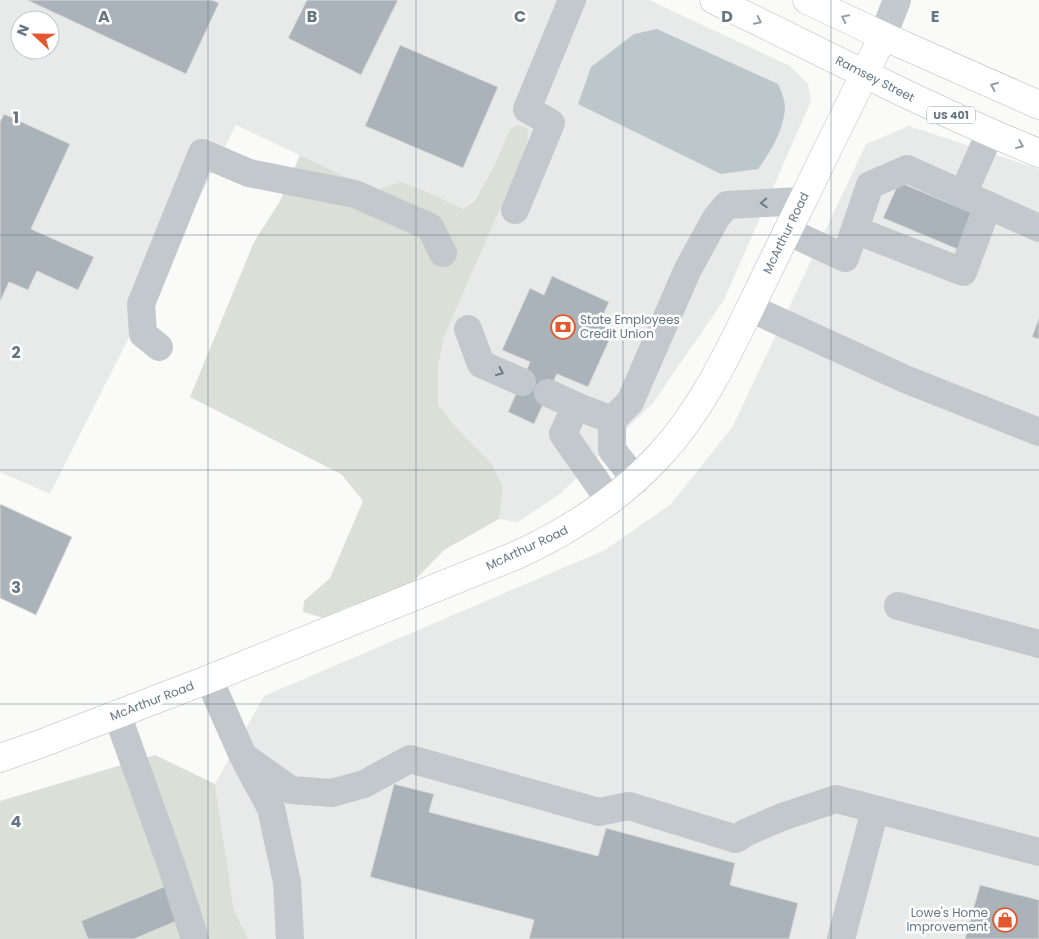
<svg xmlns="http://www.w3.org/2000/svg" width="1039" height="939" font-family="Poppins,sans-serif">
	<style>
		.built { fill: #e8e9e9; fill-rule: evenodd }
		.green { fill: #dadfd7 }
		.water { fill: #bbc7cb }
		.building { fill: #aab3b9; stroke: #dcdcda }
		.lines { fill: none; stroke-linecap: round; stroke-linejoin: round }
		.major-casing { stroke: #b5babe; stroke-width: 29 }
		.minor { stroke: #c3c8cc; stroke-width: 28 }
		.major { stroke: #fff; stroke-width: 28 }
		.oneway { stroke: #939fa8 }
		.oneway2 { stroke: #6a7a87 }
		.grid { fill: none; stroke: #657683; stroke-width: 1; stroke-opacity: 0.55 }
		.labels { text-anchor: middle; stroke-width: 5; stroke-linejoin: round; paint-order: stroke }
		.shield { fill: #fff; stroke: #939fa8; stroke-width: 1 }
		.shield-label { font-size: 11px; font-weight: bold; fill: #657683 }
		.street-label { font-size: 12px; fill: #657683; stroke: #fff }
		.poi-label { font-size: 12px; fill: #657683; stroke: #fff; text-anchor: start }
		.grid-label { font-size: 16px; text-anchor: middle; font-weight: bold; fill: #657683; stroke: #fff; stroke-width: 5; stroke-linejoin: round; paint-order: stroke }
	</style>
	<rect width="100%" height="100%" fill="#fafaf8"/>
	<!-- built -->
	<g class="built">
		<path d="M0,0H649L790,66L808,84L811,101L724,300L653,403L561,493L518,522L499,519L503,488L438,405V366L444,337L499,209L510,129L494,166L473,201L463,209L430,193L374,191L236,125L50,494L0,472ZM20,20H50V50H20Z"/>
		<path d="M909,126L1039,169V939H248L234,910L215,784L264,696L605,550L671,504L733,426L866,144Z"/>
	</g>
	<!-- green -->
	<g class="green">
		<path d="M518,125L528,129L527,146L444,337L438,366V405L459,431L491,463L503,488L499,519L444,550L408,587L345,608L327,619L303,612L304,601L330,578L363,501L341,474L190,397L254,242L280,201L300,155L374,191L401,182L430,193L463,209L474,201L494,166L510,129Z"/>
		<path d="M155,755L215,784L234,910L248,939H0V801Z"/>
	</g>
	<!-- water -->
	<path class="water" d="M657,29L778,84C781,91 785,100 785,107C784,130 771,151 758,169L721,174L578,104L591,67L634,34Z"/>
	<!-- building -->
	<g class="building">
		<path d="M27,0H212L219,3L186,74Z"/>
		<path d="M307,0H398L361,75L288,38Z"/>
		<path d="M400,45L498,87L463,168L365,126Z"/>
		<path d="M4,114L70,144L31,229L94,257L78,290L37,271L28,290L9,282L0,302V122Z"/>
		<path d="M899,182L977,215L962,251L883,218Z"/>
		<path d="M552,276L609,302L600,322L612,334L588,387L557,374L534,424L508,412L530,362L502,350L530,288L544,295Z"/>
		<path d="M1039,318V339L1032,337Z"/>
		<path d="M0,504L72,537L36,615L0,598Z"/>
		<path d="M394,784L434,794L429,812L598,856L606,828L735,863L730,885L798,903L789,939H529L534,920L370,877Z"/>
		<path d="M980,885L1039,900V939H965Z"/>
		<path d="M166,886L179,920L134,939H88L81,921Z"/>
	</g>
	<g class="lines">
		<!-- major casing -->
		<g class="major-casing">
			<g id="major">
				<path d="M714,0C822,52 928,108 1039,153"/>
				<path d="M807,0L883,36L1039,105"/>
				<path d="M0,758L40,744L209,679L517,555C571,530 619,499 659,456C708,403 737,334 768,271C806,193 845,114 883,36"/>
			</g>
		</g>
		<!-- minor -->
		<g class="minor">
			<path d="M883,36L897,0"/>
			<path d="M963,194L990,133"/>
			<path d="M515,210L551,123L527,109L572,0"/>
			<path d="M855,230L963,272L988,205"/>
			<path d="M787,231L845,258L870,185L907,169L1039,228"/>
			<path d="M750,308L905,379L1039,432"/>
			<path d="M468,329L481,364L522,382"/>
			<path d="M159,347L143,334L141,304L202,153L249,173L355,194L430,227L443,253"/>
			<path d="M548,393L576,406"/>
			<path d="M612,420V450L636,480"/>
			<path d="M610,501L563,434L576,406L612,420L630,402L688,269L716,218L727,205L802,201"/>
			<path d="M898,606L1039,644"/>
			<path d="M209,679L243,756L291,790L332,793L364,784L410,759L599,812L629,806L736,839L747,832L782,817L836,799L1039,852"/>
			<path d="M117,714L173,870L195,939"/>
			<path d="M246,762L271,808L287,882L290,939"/>
			<path d="M841,939L875,810"/>
		</g>
		<!-- major -->
		<use href="#major" class="major"/>
	</g>
	<!-- one-way arrows -->
	<defs><path id="oneway-chevron" d="M-2-3.5L2.5 0L-2 3.5" fill="none" stroke-width="1.6" stroke-linecap="round" stroke-linejoin="round" transform="scale(1.25)"/></defs>
	<g class="oneway">
		<use href="#oneway-chevron" transform="translate(845 18) rotate(-154)"/>
		<use href="#oneway-chevron" transform="translate(758 21) rotate(26)"/>
		<use href="#oneway-chevron" transform="translate(994 86) rotate(-157)"/>
		<use href="#oneway-chevron" transform="translate(1020 145) rotate(22)"/>
	</g>
	<g class="oneway2">
		<use href="#oneway-chevron" transform="translate(764 203) rotate(177)"/>
		<use href="#oneway-chevron" transform="translate(500 372) rotate(24)"/>
	</g>
	<!-- grid -->
	<path class="grid" d="M208,0V939M416,0V939M623,0V939M831,0V939M0,235H1039M0,470H1039M0,704H1039"/>
	<!-- icons -->
	<defs>
		<g id="bank-ring" transform="scale(1.25)"><circle r="9.5" fill="#fff" stroke="#e4572e" stroke-width="1.5"/><path d="M-6-4H6V4H-6ZM0-2.3a2.3 2.3 0 1 0 0 4.6a2.3 2.3 0 1 0 0-4.6Z" fill="#e4572e"/></g>
		<g id="shop-ring" transform="scale(1.25)"><circle r="9.5" fill="#fff" stroke="#e4572e" stroke-width="1.5"/><path d="M-5-2.5h2.3a2.7 3.5 0 0 1 5.4 0H5L5.5 6h-11ZM-1.5-2.5h3a1.5 2.3 0 0 0-3 0Z" fill="#e4572e"/></g>
	</defs>
	<g fill-rule="evenodd">
		<use href="#bank-ring" x="563" y="327"/>
		<use href="#shop-ring" x="1005" y="920"/>
	</g>
	<g class="labels">
		<!-- shield labels -->
		<rect class="shield" x="927" y="106.5" width="48" height="17" rx="4"/>
		<g class="shield-label">
			<text x="951" y="119">US 401</text>
		</g>
		<!-- street labels -->
		<g class="street-label">
			<text transform="translate(875 79) rotate(27)" y="4">Ramsey Street</text>
			<text transform="translate(786 233) rotate(-64)" y="4">McArthur Road</text>
			<text transform="translate(527 548) rotate(-25)" y="4">McArthur Road</text>
			<text transform="translate(152 701) rotate(-21)" y="4">McArthur Road</text>
		</g>
		<!-- poi labels -->
		<g class="poi-label">
			<text x="580" y="324">State Employees<tspan x="580" dy="14">Credit Union</tspan></text>
			<text x="988" y="917" text-anchor="end">Lowe's Home<tspan x="988" dy="14">Improvement</tspan></text>
		</g>
	</g>
	<g class="grid-label">
		<text x="104" y="22">A</text>
		<text x="312" y="22">B</text>
		<text x="520" y="22">C</text>
		<text x="727" y="22">D</text>
		<text x="935" y="22">E</text>
		<text x="16" y="123">1</text>
		<text x="16" y="358">2</text>
		<text x="16" y="593">3</text>
		<text x="16" y="827">4</text>
	</g>
	<!-- north arrow -->
	<g transform="translate(35 35) rotate(292)"><circle r="24" fill="#ffffff" stroke="#c1c8cd"/>
	<path d="M0-4L9 19L0 12L-9 19Z" fill="#e4572e"/>
	<text y="-8" font-size="14" font-weight="bold" text-anchor="middle" fill="#657683">N</text>
	</g>
</svg>
